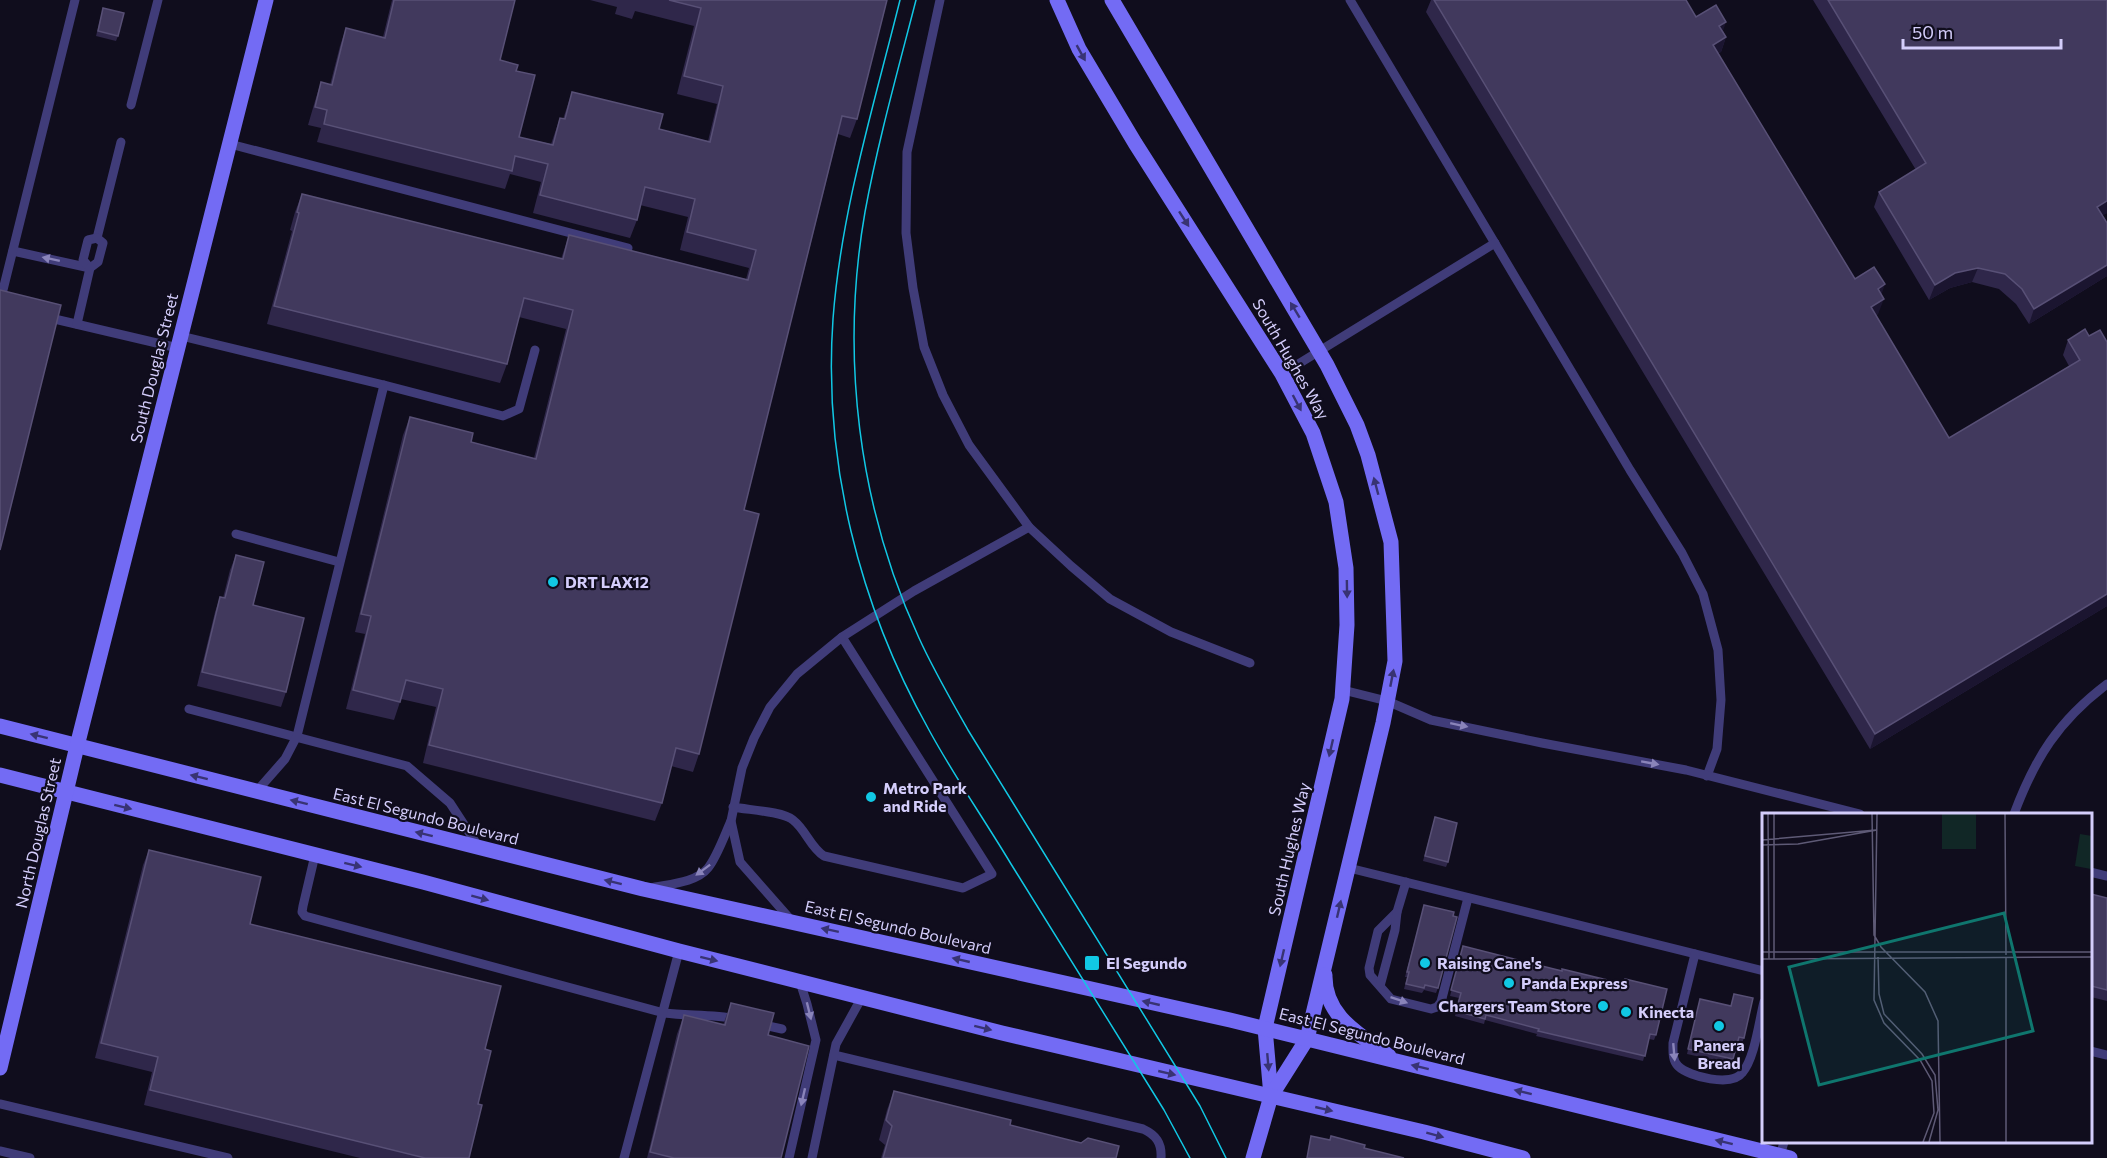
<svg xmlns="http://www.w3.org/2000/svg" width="2107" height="1158" font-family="Commissioner,sans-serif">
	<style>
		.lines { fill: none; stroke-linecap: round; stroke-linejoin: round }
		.lane { stroke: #403c79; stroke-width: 9 }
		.secondary { stroke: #736bf4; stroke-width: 15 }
		.tram { stroke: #11c8e4; stroke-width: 1.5 }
		.wall { fill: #2f274a }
		.shaded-wall { fill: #1b1530 }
		.building { fill: #41395d; stroke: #585076; stroke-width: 1.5 }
		.oneway { fill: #383373 }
		.oneway2 { fill: #8a84ba }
		.poi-dot { fill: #11c8e4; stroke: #100d1d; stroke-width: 2 }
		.labels { text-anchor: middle; stroke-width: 4.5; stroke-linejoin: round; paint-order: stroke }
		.street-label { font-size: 16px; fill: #d4cdfb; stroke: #100d1d }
		.poi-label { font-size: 16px; font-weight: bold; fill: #d4cdfb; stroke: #100d1d; text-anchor: start }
		.inset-road { fill: none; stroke: #5e5a76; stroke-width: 1.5 }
		.view { fill: #0f766e; fill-opacity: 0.15; stroke: #0f766e; stroke-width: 3 }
		.inset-edge { fill: none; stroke: #d4cdfb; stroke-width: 3 }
	</style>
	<rect width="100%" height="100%" fill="#100d1d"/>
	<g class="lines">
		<!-- lane -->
		<g class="lane">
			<path d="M940,0L907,152L906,233L913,288L924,347L943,395L969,445L1029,527L1071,566L1110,599L1171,632L1250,663"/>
			<path d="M1350,0L1630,470L1682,553L1703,594L1718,650L1721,700L1717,749L1707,776"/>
			<path d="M131,105L158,0"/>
			<path d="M230,144L628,248"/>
			<path d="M97,238L121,142"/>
			<path d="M13,251L90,268"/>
			<path d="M90,268L83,260L88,240L97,238"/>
			<path d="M0,302L75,0"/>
			<path d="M46,317L178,348"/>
			<path d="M77,324L90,268L98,262L103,243L97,238"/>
			<path d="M181,336L384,385"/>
			<path d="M1282,374L1495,243"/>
			<path d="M236,534L339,562"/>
			<path d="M1343,690L1387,701L1431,720L1542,743L1686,770L1860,814"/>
			<path d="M189,709L407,766L450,803L478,846"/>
			<path d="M256,792L285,759L297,736L384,385L503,416L519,409L535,350"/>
			<path d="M733,807C747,810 782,811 793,820C806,830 810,847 824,856L963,888L992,874L842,637"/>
			<path d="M2014,814C2035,758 2058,721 2107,684"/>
			<path d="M315,855L303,906L302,912L305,916L664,1013C688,1016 713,1014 736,1019"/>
			<path d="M1349,868L1764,971"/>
			<path d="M2090,872L2107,876"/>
			<path d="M1406,882L1397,912L1378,931L1369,968L1370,975L1391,999L1431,1009L1437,1007L1441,1002L1468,898"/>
			<path d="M650,888C668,884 696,883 708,868C717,857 725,834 731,821"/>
			<path d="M791,920L740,862L731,821L742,768L754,738L770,707L797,674L842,637L914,591L1029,527"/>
			<path d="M1695,954L1673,1043C1673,1051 1672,1060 1678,1066C1689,1077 1732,1087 1742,1073C1755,1058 1759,1021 1764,1002"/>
			<path d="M1380,986L1395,930L1397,912"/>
			<path d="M759,1024L782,1029"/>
			<path d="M2090,1051L2107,1055"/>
			<path d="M834,1055L1143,1129C1156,1135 1162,1143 1161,1158"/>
			<path d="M0,1104L228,1158"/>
			<path d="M0,1151L30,1158"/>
			<path d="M1780,1156L1784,1142"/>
			<path d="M624,1158L679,951"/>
			<path d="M789,1158L816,1040L807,1004L800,982"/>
			<path d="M812,1158L836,1044L862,997"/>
		</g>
		<!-- secondary -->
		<g class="secondary">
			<path d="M1057,0L1079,49L1135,143L1282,374L1313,433L1336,502L1346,568L1347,625L1342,699L1265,1028L1271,1096"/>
			<path d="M1112,0L1327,365L1357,425L1368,455L1391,542L1395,661L1383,723L1307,1039L1271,1096L1253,1158"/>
			<path d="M0,726L643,889L1230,1020L1790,1158"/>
			<path d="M0,775L423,882L679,951L1002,1033L1424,1132L1523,1158"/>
			<path d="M1325,975C1324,1017 1361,1035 1389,1056"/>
			<path d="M0,1068L77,746L266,0"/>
		</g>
		<!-- tram -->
		<g class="tram">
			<path d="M900,0C874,105 841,211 833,319C823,462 859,605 929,730C954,776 984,819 1011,864C1062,946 1113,1028 1164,1110L1190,1158"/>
			<path d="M916,0C898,70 878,141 865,212C840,355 858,506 919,638C933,669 951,700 968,730L1200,1106L1226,1158"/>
		</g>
	</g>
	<!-- wall -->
	<g class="wall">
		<path d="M390,0H515L500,60L516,71L519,137L551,144L560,118L563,119L572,92L659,129L708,141L717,104L677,94L694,26L635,11L632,19L615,14L617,7L590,0H887L857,119L850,138L838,134L744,510L699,754L693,772L671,766L662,803L655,821L423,763L436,707L401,699L394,720L346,709L365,634L355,632L403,435L410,417L471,442L534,458L566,329L519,317L507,364L500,383L267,324L292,231L290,230L295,212L302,194L561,259L569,235L746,279L749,268L680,250L688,217L640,205L637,220L630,238L533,213L541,182L510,174L505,189L317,142L321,128L308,125L315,101L321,82L330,85L340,46L346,28L383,37L392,0Z"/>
		<path d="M1431,0H1686L1696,17L1723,31L1726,37L1721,52L1718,53L1855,279L1881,295L1878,314L1876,315L1949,438L2069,366L2063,355L2068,340L2089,336L2107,342V606L1870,749L1426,12Z"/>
		<path d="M1813,0H2107V213L2102,215L2107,223V276L2029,324L2016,304L1999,289L1972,282L1950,288L1929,300L1874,207L1879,192L1916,170Z"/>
		<path d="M103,8L118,36L116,41L96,36Z"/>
		<path d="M236,555L286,692L281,707L197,686L215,612L220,597L223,598L230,570Z"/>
		<path d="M1435,817L1448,862L1446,867L1423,861Z"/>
		<path d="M149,850L250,924L485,1049L469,1158H360L144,1105L152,1072L95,1058L143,865Z"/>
		<path d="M2091,894L2107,898V1001L2091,997Z"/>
		<path d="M1424,905L1438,988L1436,993L1424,990L1422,993L1404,989L1407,977H1405Z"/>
		<path d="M1463,946L1656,1035L1654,1040L1649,1039L1643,1061L1536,1036L1537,1034L1485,1020L1484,1024L1455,1016L1459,998L1450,996Z"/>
		<path d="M1734,994L1744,1038L1742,1043L1738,1042L1732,1064L1687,1054L1700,999L1731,1006Z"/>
		<path d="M731,1003L768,1035L781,1158H647L677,1034L684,1015L723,1025Z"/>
		<path d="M894,1091L1010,1125L1116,1158H881L885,1145L879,1140L887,1110Z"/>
	</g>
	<!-- shaded-wall -->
	<g class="shaded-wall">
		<path d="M1726,22L1721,37L1719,26Z"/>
		<path d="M1726,37L1721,52L1707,60L1713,45Z"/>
		<path d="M2107,201V213L2092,222L2097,207Z"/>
		<path d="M2107,265V276L2029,324L2034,309Z"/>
		<path d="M1978,268L1972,282L1950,288L1929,300L1935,285L1955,273Z"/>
		<path d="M1885,284L1880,299L1878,289Z"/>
		<path d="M1884,299L1878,314L1866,322L1871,307Z"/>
		<path d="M2107,594V606L1870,749L1875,734Z"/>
	</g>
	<!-- building -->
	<g class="building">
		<path d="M394,0H515L500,60L518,65L516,71L535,75L519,137L553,145L560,118L565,119L572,92L663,114L659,129L710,142L723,86L684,76L701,8L669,0H887L857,119L842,116L744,510L759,514L699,754L676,748L662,803L429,745L443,689L406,680L400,702L353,690L371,616L361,614L410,417L473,433L471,442L536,459L573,310L524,298L507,364L274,306L299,213L297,212L302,194L563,259L569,235L748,280L756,250L687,232L695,199L645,187L637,220L540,195L548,164L515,156L512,171L324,124L327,110L315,107L321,82L332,85L346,28L385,38Z"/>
		<path d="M1434,0H1686L1696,17L1716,5L1726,22L1719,26L1726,37L1713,45L1855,279L1874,267L1885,284L1878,289L1884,299L1871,307L1949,438L2080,360L2068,340L2085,329L2089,336L2100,330L2107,342V594L1875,734Z"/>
		<path d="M1828,0H2107V201L2097,207L2107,223V265L2034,309L2022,289L2005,274L1978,268L1955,273L1935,285L1879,192L1926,163Z"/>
		<path d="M103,8L124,13L118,36L98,31Z"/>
		<path d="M0,290L61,305L0,550Z"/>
		<path d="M236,555L264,562L253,605L304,618L286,692L202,672L220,597L225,598Z"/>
		<path d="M1435,817L1457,823L1448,862L1425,856Z"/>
		<path d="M149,850L261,877L250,924L501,986L485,1049L491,1051L478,1104L482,1105L469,1158H425L150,1090L158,1057L101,1043Z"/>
		<path d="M2091,894L2107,898V990L2091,986Z"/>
		<path d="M1424,905L1454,912L1453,916L1457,917L1438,988L1425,985L1424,988L1406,984L1409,972H1407Z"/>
		<path d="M1463,946L1562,971V969L1624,984L1625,979L1667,989L1656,1035L1650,1034L1645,1056L1538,1031L1539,1029L1486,1015L1485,1019L1456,1011L1461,993L1451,990Z"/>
		<path d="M1734,994L1753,998L1744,1038L1739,1037L1733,1059L1688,1049L1700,999L1731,1006Z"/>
		<path d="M731,1003L774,1013L768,1035L809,1046L781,1158H674L650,1152L684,1015L725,1025Z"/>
		<path d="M894,1091L1011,1120L1010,1125L1081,1143L1088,1138L1119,1146L1116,1158H883L892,1126L886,1120Z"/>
		<path d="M1311,1136L1330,1140L1331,1136L1365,1145L1364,1148L1404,1158H1307Z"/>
	</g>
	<!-- one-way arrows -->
	<defs><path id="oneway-solid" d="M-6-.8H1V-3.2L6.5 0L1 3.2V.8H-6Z" transform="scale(1.5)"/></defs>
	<g class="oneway">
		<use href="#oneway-solid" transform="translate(1081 53) rotate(61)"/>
		<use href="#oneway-solid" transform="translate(1184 219) rotate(57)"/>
		<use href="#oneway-solid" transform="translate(1295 310) rotate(-121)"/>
		<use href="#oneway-solid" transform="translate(1297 403) rotate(62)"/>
		<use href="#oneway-solid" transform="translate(1376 486) rotate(-105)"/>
		<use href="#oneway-solid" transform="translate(1347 589) rotate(89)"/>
		<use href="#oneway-solid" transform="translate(1392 678) rotate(-79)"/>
		<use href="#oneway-solid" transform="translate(39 736) rotate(-166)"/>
		<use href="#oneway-solid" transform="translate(1331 748) rotate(103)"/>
		<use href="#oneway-solid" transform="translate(199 777) rotate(-166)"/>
		<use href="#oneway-solid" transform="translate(299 802) rotate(-166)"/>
		<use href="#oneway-solid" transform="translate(123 807) rotate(14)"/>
		<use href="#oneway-solid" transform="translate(424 834) rotate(-166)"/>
		<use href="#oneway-solid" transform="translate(353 865) rotate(14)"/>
		<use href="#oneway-solid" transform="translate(613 882) rotate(-166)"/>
		<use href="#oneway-solid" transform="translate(480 898) rotate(15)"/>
		<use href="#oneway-solid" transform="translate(1339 909) rotate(-77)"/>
		<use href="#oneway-solid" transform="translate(830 930) rotate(-168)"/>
		<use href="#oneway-solid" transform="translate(1282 958) rotate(103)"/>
		<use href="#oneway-solid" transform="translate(709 959) rotate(14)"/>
		<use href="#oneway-solid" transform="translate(961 960) rotate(-167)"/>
		<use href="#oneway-solid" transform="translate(1151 1003) rotate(-167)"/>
		<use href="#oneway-solid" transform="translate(983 1028) rotate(14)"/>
		<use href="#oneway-solid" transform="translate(1268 1062) rotate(85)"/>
		<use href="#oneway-solid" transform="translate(1420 1067) rotate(-166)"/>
		<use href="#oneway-solid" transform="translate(1167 1073) rotate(13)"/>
		<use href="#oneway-solid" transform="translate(1523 1092) rotate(-166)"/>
		<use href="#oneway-solid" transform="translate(1324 1109) rotate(13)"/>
		<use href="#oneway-solid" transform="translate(1435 1135) rotate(15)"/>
		<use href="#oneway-solid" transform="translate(1724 1142) rotate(-166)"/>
	</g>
	<g class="oneway2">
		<use href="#oneway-solid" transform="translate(51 259) rotate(-168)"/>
		<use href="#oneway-solid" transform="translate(1459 725) rotate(12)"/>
		<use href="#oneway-solid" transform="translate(1650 763) rotate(10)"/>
		<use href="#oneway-solid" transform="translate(703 870) rotate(143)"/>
		<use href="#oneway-solid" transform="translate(1399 1000) rotate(19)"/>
		<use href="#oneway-solid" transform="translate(809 1011) rotate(76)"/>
		<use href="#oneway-solid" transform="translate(1674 1052) rotate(85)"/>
		<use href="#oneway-solid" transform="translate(803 1097) rotate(103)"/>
	</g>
	<!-- markers -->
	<g class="poi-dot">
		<circle cx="553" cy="582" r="6"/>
		<circle cx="871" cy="797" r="6"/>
		<rect x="1084" y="955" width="16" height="16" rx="3"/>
		<circle cx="1425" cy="963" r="6"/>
		<circle cx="1509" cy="983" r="6"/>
		<circle cx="1603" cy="1006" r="6"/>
		<circle cx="1626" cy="1012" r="6"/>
		<circle cx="1719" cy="1026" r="6"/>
	</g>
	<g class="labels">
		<!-- street labels -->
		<g class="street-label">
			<text transform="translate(1291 359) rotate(60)" y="6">South Hughes Way</text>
			<text transform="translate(154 368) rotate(-76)" y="6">South Douglas Street</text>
			<text transform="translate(426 816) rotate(14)" y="6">East El Segundo Boulevard</text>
			<text transform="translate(38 833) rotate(-77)" y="6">North Douglas Street</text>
			<text transform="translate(1289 849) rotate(-77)" y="6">South Hughes Way</text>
			<text transform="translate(898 927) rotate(13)" y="6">East El Segundo Boulevard</text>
			<text transform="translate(1372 1036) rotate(14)" y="6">East El Segundo Boulevard</text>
		</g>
		<!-- poi labels -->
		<g class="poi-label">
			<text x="565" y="588">DRT LAX12</text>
			<text x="883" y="794">Metro Park<tspan x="883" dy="18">and Ride</tspan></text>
			<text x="1106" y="969">El Segundo</text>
			<text x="1437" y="969">Raising Cane's</text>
			<text x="1521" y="989">Panda Express</text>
			<text x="1591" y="1012" text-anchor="end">Chargers Team Store</text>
			<text x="1638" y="1018">Kinecta</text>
			<text x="1719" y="1051" text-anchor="middle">Panera<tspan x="1719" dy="18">Bread</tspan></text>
		</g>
	</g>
	<!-- overview -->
	<g transform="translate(1762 813)">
		<rect width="330" height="330" fill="#100d1d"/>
		<path d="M180,1H214V36H180ZM318,21L330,23L329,56L313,53Z" fill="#112726"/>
		<path class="inset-road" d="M6,1L7,146M110,1L112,122L119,134L163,179L176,208L178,329M115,1L112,187L122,210L158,247L170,268L172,300L161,329M243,1L244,142M0,27L114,17M0,32L36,31L115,17M0,139H330M116,144L117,181L122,201L160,241L173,262L176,297L167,329M0,146L330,144M12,146V1M244,329V145"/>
		<path class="view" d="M242,100L271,218L57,272L27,154Z"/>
		<rect width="330" height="330" class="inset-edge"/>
	</g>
	<!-- scale -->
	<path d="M1903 39v9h158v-9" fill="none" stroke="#d4cdfb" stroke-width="3"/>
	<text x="1912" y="39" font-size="18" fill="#d4cdfb" stroke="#100d1d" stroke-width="4.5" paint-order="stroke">50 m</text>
</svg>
